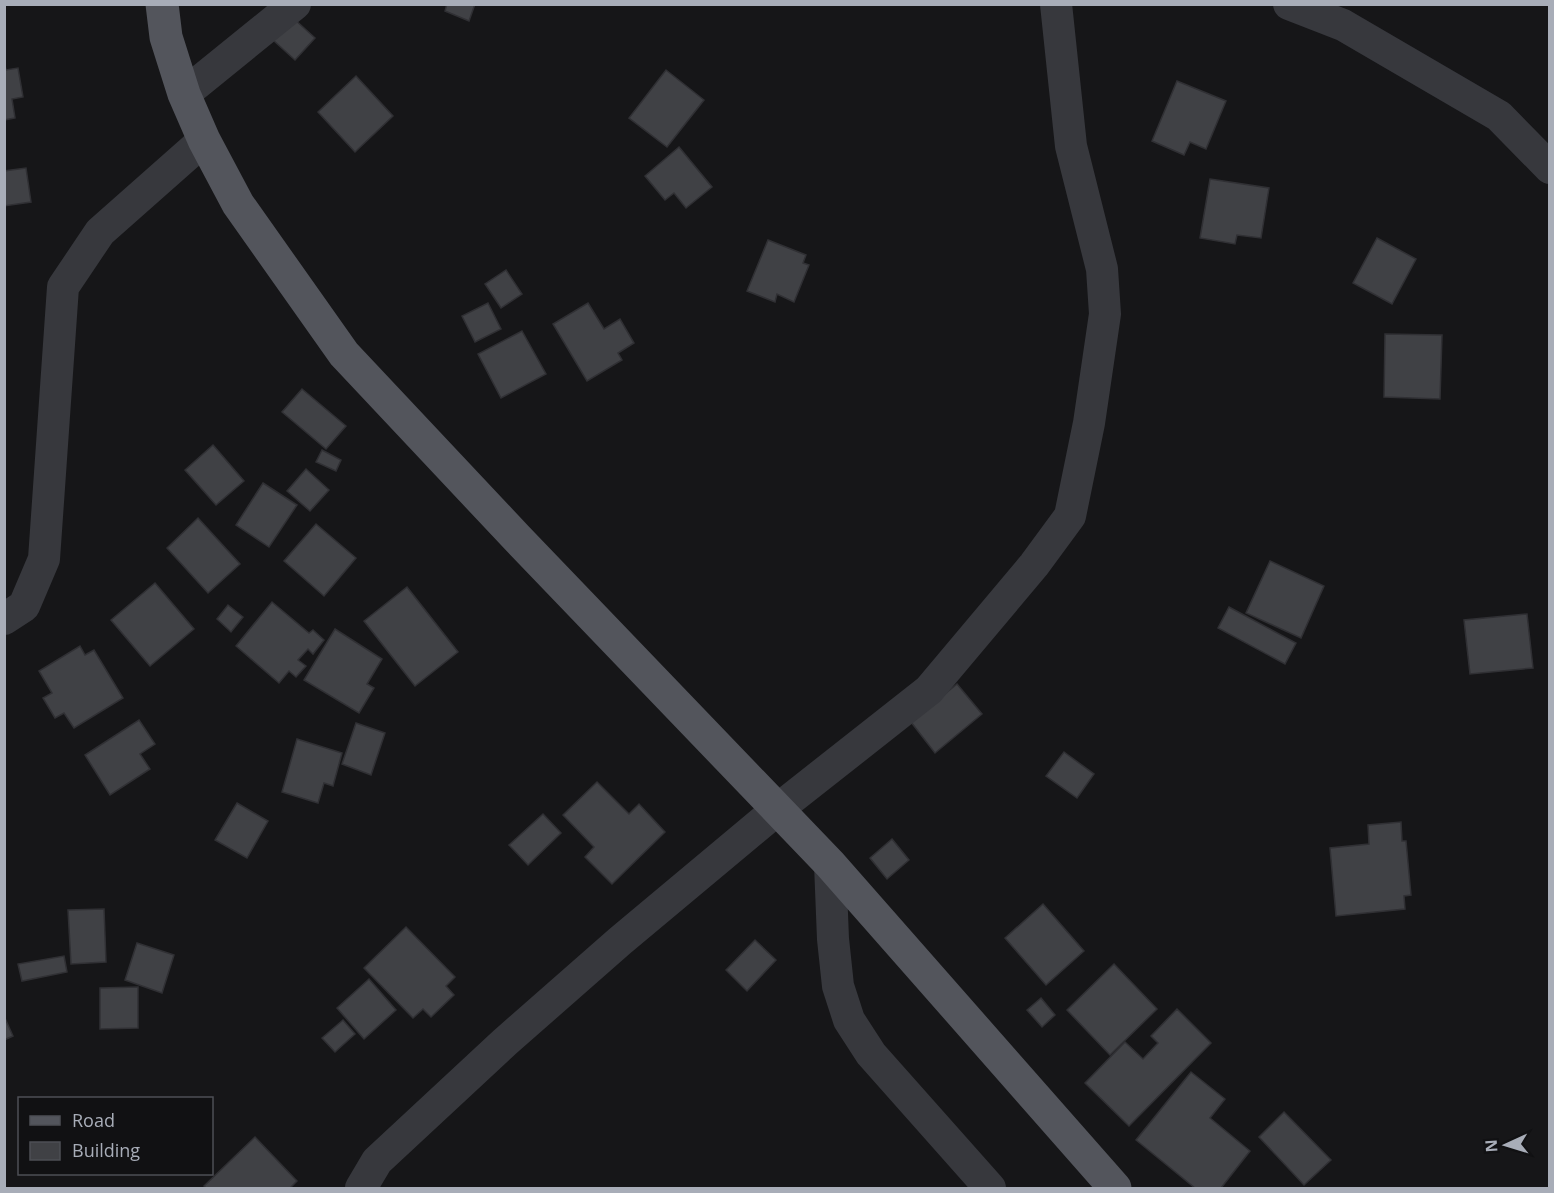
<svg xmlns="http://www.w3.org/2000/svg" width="1554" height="1193" font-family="'Open Sans',sans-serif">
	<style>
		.building { fill: #404145; stroke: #303034; stroke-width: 1.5 }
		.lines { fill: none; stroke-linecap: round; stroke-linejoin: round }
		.minor { stroke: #37383d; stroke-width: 32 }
		.major { stroke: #53555c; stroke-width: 33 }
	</style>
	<rect width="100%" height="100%" fill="#161618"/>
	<!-- building -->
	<g class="building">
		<path d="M447,4H475L469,21L445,11Z"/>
		<path d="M293,18L315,38L295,60L273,40Z"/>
		<path d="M4,62L6,70L18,68L23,97L12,99L15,118L4,120Z"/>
		<path d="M666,70L704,100L667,147L629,118Z"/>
		<path d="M356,76L393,116L355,152L318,112Z"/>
		<path d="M1177,81L1226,101L1206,149L1190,142L1184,155L1152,141Z"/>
		<path d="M679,147L712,187L686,208L674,193L665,200L645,176Z"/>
		<path d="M26,168L31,202L4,206V171Z"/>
		<path d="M1210,179L1269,188L1261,238L1237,235L1235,244L1200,238Z"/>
		<path d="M1377,238L1416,259L1392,304L1353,283Z"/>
		<path d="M768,240L806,255L803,263L809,265L794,302L777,294L775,302L747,291Z"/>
		<path d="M506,270L522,294L501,308L485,284Z"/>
		<path d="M488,303L501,329L475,342L462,316Z"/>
		<path d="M588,303L604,329L620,319L634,343L618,353L622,360L587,381L553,324Z"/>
		<path d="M522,331L546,374L501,398L478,354Z"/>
		<path d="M1385,334L1442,335L1440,399L1384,397Z"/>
		<path d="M302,389L346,426L326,449L282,412Z"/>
		<path d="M213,445L244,481L216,505L185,470Z"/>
		<path d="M322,450L341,460L336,471L316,462Z"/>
		<path d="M306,469L329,490L310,511L287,491Z"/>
		<path d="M263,483L297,505L269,547L236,525Z"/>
		<path d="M198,518L240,564L208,593L167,548Z"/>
		<path d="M316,524L356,558L324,596L284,561Z"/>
		<path d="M1270,561L1324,586L1301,638L1246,613Z"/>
		<path d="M155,583L194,629L150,666L111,620Z"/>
		<path d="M407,587L458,652L415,686L364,621Z"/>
		<path d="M272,602L309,633L313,630L324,640L313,654L308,649L298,660L306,666L296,677L289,671L279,683L236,646Z"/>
		<path d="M228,605L243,617L231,632L217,619Z"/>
		<path d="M1229,607L1296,643L1285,664L1218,628Z"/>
		<path d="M1527,614L1533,668L1470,674L1464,620Z"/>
		<path d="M335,629L382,659L367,684L374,688L359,713L304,680Z"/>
		<path d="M80,646L85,655L94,650L123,698L74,728L64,713L55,718L43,698L52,693L39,671Z"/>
		<path d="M957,684L982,714L935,753L911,722Z"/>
		<path d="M139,720L155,744L140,754L150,769L110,795L85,755Z"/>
		<path d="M356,723L385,733L371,775L342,764Z"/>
		<path d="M297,739L342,753L333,786L324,783L318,803L282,792Z"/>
		<path d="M1064,752L1094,774L1077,798L1046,776Z"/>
		<path d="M597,782L629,814L639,804L665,832L612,884L585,857L594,847L563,815Z"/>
		<path d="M237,803L268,821L247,858L215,840Z"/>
		<path d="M543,814L561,833L528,865L509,845Z"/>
		<path d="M1401,822L1402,841H1406L1411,895L1404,896L1405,909L1336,916L1330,848L1369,844L1368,825Z"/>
		<path d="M892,839L909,860L887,879L870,858Z"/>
		<path d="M1043,904L1084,951L1046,985L1005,938Z"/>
		<path d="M104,909L106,962L71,964L68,910Z"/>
		<path d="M406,927L455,977L446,986L454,995L431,1017L423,1009L413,1018L364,968Z"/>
		<path d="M755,940L776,960L747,991L726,970Z"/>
		<path d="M137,943L174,955L162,993L125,980Z"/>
		<path d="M64,956L67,972L22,981L18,964Z"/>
		<path d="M1114,964L1157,1009L1110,1055L1067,1010Z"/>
		<path d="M369,979L396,1010L364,1039L337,1008Z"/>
		<path d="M138,987V1028L100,1029V988Z"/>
		<path d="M1041,998L1055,1015L1042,1027L1027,1010Z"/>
		<path d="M1177,1009L1211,1043L1129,1126L1085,1083L1125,1042L1143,1059L1158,1043L1151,1036Z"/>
		<path d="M4,1016L13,1036L4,1040Z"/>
		<path d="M343,1020L355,1034L335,1052L322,1038Z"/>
		<path d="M1191,1072L1225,1099L1210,1118L1250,1151L1221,1188H1195L1136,1140Z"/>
		<path d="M1284,1112L1331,1160L1304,1185L1259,1137Z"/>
		<path d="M255,1137L297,1181L290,1188H206L204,1186Z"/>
	</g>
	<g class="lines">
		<!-- minor -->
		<g class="minor">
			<path d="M1289,4L1343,25L1499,116L1550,168"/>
			<path d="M184,94L295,4"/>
			<path d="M4,619L24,606L44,559L63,287L100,232L204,140"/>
			<path d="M830,864L833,939L838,986L849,1020L871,1054L990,1188"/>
			<path d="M361,1188L377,1161L505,1042L620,941L778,809L929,690L1034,565L1070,516L1089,423L1105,314L1102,269L1071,146L1056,4"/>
		</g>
		<!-- major -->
		<path class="major" d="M162,4L166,37L184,94L204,140L238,204L344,354L517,538L830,864L1115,1188"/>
	</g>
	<!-- border -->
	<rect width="1554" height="1193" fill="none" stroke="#a8adb8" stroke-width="12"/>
	<!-- legend -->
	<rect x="18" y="1097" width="195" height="78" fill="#111113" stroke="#4d4f55" stroke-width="1.5"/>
	<rect x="30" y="1116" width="30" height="9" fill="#53555c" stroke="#4d4f55" stroke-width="1.5"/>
	<text x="72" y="1127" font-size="18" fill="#a8adb8">Road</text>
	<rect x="30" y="1142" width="30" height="18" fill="#404145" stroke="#4d4f55" stroke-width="1.5"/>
	<text x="72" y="1157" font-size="18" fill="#a8adb8">Building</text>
	<!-- north arrow -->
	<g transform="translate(1506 1145) rotate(266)" stroke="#111113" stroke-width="4.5" paint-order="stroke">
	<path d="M0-4.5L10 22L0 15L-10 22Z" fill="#a8adb8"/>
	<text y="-9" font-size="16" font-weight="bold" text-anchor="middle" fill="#a8adb8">N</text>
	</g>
</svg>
